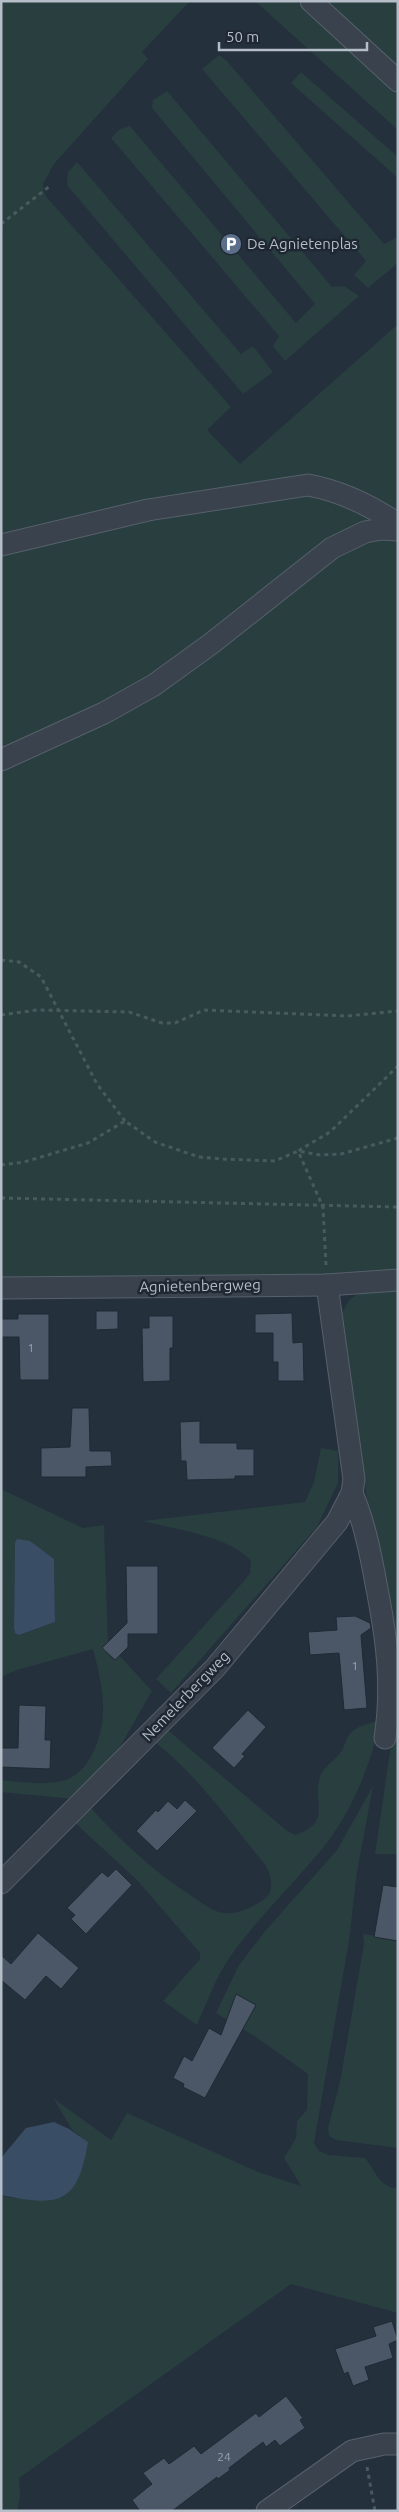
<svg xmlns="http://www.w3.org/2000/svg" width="399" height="2512" font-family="Ubuntu,sans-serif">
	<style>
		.green { fill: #283e3f; fill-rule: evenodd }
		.water { fill: #394d64 }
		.building { fill: #4b5766; stroke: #202934 }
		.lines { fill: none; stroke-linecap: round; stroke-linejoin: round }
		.minor-casing { stroke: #57606b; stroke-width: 23 }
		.path { stroke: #475b5d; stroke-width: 3; stroke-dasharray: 4 4; stroke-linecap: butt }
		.minor { stroke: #39424d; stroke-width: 21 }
		.labels { text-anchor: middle; stroke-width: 5; stroke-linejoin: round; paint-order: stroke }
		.number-label { font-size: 12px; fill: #9aa4b0 }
		.poi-label { font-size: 15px; fill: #b5bdc8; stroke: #1e2732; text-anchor: start }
		.street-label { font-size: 15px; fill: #b5bdc8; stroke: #1e2732 }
	</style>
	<rect width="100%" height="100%" fill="#25303d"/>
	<!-- green -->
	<g class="green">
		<path d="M1,1H190L142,52L148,59L54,164L43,184L45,195L231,407L207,430L240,464L398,324V515L329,481L1,536Z"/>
		<path d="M255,1H296L398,94V130Z"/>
		<path d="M320,1H398V70Z"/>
		<path d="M219,55L226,60L384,244L398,237V263L368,288L354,275L366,261L202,69Z"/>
		<path d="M301,72L398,157V178L291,83Z"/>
		<path d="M167,91L332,287L344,286L359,296L285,361L273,346L279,336L111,138L120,129L130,126L296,323L315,304L152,108L153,100Z"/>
		<path d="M77,162L241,354L253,346L273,372L243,394L67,185L68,172Z"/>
		<path d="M310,492L373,519L188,650L125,692L1,752V553L142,520L253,505Z"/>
		<path d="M398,538V1273L1,1279V769L152,695L339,553L364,542Z"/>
		<path d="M398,1290V1709L394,1649L367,1498L342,1314C352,1286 372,1291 398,1290Z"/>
		<path d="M321,1448L338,1451V1483L317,1527L171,1693L156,1679L244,1581L250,1573L251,1561C230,1536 173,1529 143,1521L305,1502L314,1482Z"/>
		<path d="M1,1489L83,1528L104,1525L108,1643L152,1691L117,1752L73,1799L1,1792V1780C21,1782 46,1786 66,1780C76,1776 83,1769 89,1760C111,1723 103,1688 93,1649L17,1670L1,1677ZM15,1543L54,1559L55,1622L19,1635L15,1633L14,1628Z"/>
		<path d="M398,1715V1854H375L395,1718Z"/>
		<path d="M380,1720C371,1764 353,1809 326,1844C295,1883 259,1916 230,1957C216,1977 207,2002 197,2025L163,2001L200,1959V1953L138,1881L74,1822L89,1806C120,1840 154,1872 193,1897C200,1901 208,1908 216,1911C231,1917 250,1909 263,1900C275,1892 272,1877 266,1866C230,1822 196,1773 151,1739L164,1727L286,1830L295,1835C331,1823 314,1805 319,1781C321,1767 336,1761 342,1750C346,1743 347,1734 354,1730C361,1725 371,1723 380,1720Z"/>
		<path d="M373,1786L357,1872L349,1941L314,2143L319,2151L328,2155L365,2158C376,2170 377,2186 398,2189V2313L291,2284L19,2478L20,2497L17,2511H1V2195L11,2198L63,2197C81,2180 84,2166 88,2142L73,2131L53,2098L111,2140L127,2113L258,2172L301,2186L284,2158L296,2138L297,2121L307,2110L308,2074L256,2037L216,2013L239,1965L266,1930L337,1850Z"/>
		<path d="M363,1934L398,1939V2148L336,2140L329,2136L328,2128L340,2082L364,1944Z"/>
	</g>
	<!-- water -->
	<g class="water">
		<path d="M17,1539L30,1541L54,1559L55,1622L19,1635L15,1633L14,1628L15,1543Z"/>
		<path d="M54,2122L69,2129L88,2142C78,2205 58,2207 1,2195V2158L26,2128Z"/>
	</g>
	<!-- building -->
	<g class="building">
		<path d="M96,1311H118V1329L96,1330Z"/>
		<path d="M292,1313L293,1343L303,1342L304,1381H278V1362H273V1333H255V1314Z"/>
		<path d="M18,1314H49V1380H20L19,1337H1V1319H18Z"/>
		<path d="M149,1316H173V1348H170V1381L143,1382L142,1328H149Z"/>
		<path d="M72,1408H89L90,1451H111L112,1466L86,1467V1477H41V1448L70,1447Z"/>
		<path d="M200,1421V1443H237V1449H254V1476H235V1479L187,1480L186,1461H181L180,1422Z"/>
		<path d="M126,1566H158V1634H128V1647L115,1660L102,1648L127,1623Z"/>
		<path d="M355,1616L370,1623L371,1628L361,1635L367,1708L344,1710L339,1653L310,1655L308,1632L337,1630L336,1617Z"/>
		<path d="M19,1705L46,1706L45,1740H51L50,1769L1,1767V1748H18Z"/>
		<path d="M248,1710L266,1727L242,1754L245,1756L234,1768L212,1748Z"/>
		<path d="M185,1800L197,1811L157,1851L136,1831L156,1810L158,1812L168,1801L177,1809Z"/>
		<path d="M116,1869L132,1885L86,1934L71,1919L75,1915L67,1908L102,1872L108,1877Z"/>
		<path d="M383,1885L398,1887V1941L374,1937Z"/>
		<path d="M38,1933L79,1968L61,1989L46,1976L25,2000L1,1980V1955L11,1964Z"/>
		<path d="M236,1994L256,2005L205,2098L183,2087L184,2084L173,2078L184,2056L192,2061L209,2028L221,2035Z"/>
		<path d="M392,2321L398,2340L389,2344L393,2358L365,2367L369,2380L353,2386L348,2372L344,2374L335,2349L376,2336L373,2327Z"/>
		<path d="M286,2396L303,2418L300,2420L305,2428L280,2446L275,2440L266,2447L263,2442L229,2468L230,2470L218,2479L217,2477L172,2511H140L132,2500L152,2484L143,2473L164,2458L169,2464L194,2446L201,2454L256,2413L259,2417Z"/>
	</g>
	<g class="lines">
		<!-- minor casing -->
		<g class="minor-casing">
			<g id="minor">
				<path d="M311,1L398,81"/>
				<path d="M1,545L148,510L308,485C341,491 370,505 398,524"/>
				<path d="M1,760L104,713L154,685L212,643L332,548L365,532L381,529L398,530"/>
				<path d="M1,1288L327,1285L398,1280"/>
				<path d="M352,1493C365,1524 371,1556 377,1589C387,1640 393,1687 385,1738"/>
				<path d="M1,1883L215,1668L337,1522L352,1493L354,1479L327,1285"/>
				<path d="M267,2511L352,2451L384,2444H398"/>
			</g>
		</g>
		<!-- path -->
		<g class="path">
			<path d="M1,224L50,186"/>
			<path d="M1,960L19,962L41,977L97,1084L125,1121"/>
			<path d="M1,1015L37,1010L129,1012L162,1023H175L204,1010L347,1016L398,1011"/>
			<path d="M1,1165L24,1162L88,1143L125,1121L155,1142L199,1157L223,1159L275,1161L298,1151L320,1155L341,1154L398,1138"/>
			<path d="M1,1198L398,1207"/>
			<path d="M326,1265L323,1207L298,1151L330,1132L398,1066"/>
			<path d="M367,2467L375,2511"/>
		</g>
		<!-- minor -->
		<use href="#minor" class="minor"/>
	</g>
	<!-- icons -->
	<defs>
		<g id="parking-disc" transform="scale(1.125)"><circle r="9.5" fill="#5c6f8a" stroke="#1e2732"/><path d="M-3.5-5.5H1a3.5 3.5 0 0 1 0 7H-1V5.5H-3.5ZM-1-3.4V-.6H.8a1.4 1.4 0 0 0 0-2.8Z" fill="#fff"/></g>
	</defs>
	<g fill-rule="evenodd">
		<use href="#parking-disc" x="231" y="244"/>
	</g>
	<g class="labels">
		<!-- number labels -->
		<g class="number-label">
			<text x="31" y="1352">1</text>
			<text x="355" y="1670">1</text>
			<text x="224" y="2461">24</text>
		</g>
		<!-- poi labels -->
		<g class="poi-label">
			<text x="247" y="249">De Agnietenplas</text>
		</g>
		<!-- street labels -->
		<g class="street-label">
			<text transform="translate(200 1286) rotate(-1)" y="5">Agnietenbergweg</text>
			<text transform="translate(186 1696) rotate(-46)" y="5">Nemelerbergweg</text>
		</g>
	</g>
	<!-- border -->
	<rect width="399" height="2512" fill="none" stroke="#b5bdc8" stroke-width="5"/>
	<!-- scale -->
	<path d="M219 42v8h148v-8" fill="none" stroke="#b5bdc8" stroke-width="2.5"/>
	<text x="226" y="42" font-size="15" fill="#b5bdc8" stroke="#1e2732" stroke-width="4" paint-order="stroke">50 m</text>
</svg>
